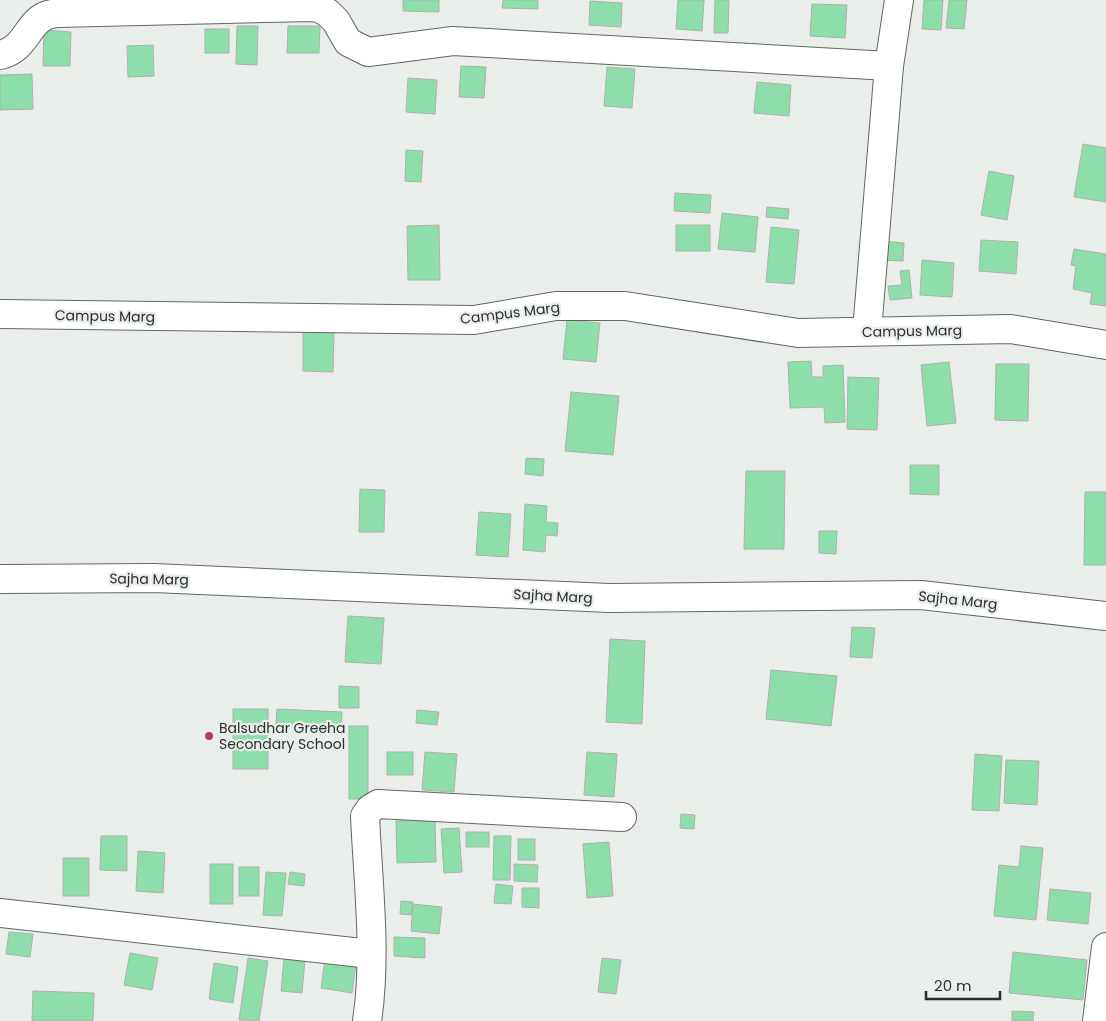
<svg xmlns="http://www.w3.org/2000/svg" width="1106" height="1021" font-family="Poppins,sans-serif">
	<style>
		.building { fill: #8edeab; stroke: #acb1ad }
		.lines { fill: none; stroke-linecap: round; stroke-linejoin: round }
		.minor-casing { stroke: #616663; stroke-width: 30 }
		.minor { stroke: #fff; stroke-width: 28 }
		.poi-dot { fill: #c33665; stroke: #e9eeea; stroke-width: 2 }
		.labels { text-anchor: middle; stroke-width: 4.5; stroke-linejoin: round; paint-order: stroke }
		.street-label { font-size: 14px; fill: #2c2e2d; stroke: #e9eeea }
		.poi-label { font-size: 14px; fill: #2c2e2d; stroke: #e9eeea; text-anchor: start }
	</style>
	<rect width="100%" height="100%" fill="#e9eeea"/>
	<!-- building -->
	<g class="building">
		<path d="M403,0H439V12L403,11Z"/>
		<path d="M503,0H538V9L502,8Z"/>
		<path d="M678,0H704L702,31L676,29Z"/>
		<path d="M715,0H729L728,33H714Z"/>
		<path d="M924,0H943L941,30L922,29Z"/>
		<path d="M949,0H967L964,29L946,28Z"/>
		<path d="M590,1L622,3L621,27L589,25Z"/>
		<path d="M812,4L847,5L845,38L810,36Z"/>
		<path d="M237,26H258L257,65L236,64Z"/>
		<path d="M288,26H320L319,53H287Z"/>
		<rect x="205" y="29" width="24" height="24"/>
		<path d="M44,30L71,32L70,66H43Z"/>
		<path d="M153,45L154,76L128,77L127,46Z"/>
		<path d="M461,66L486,67L484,98L459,97Z"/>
		<path d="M607,67L635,69L632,108L604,106Z"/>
		<path d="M32,74L33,109L0,110V75Z"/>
		<path d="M408,78L437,80L435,114L406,112Z"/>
		<path d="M757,82L791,85L789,116L754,113Z"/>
		<path d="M1083,144L1106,148V202L1074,197Z"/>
		<path d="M406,150L423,151L421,182L405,181Z"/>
		<path d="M989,171L1014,176L1007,220L981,215Z"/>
		<path d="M675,193L711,195L710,213L674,211Z"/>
		<path d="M767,207L789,209L788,219L766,217Z"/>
		<path d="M722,213L758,217L755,252L718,249Z"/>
		<path d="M439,225L440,280H408L407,226Z"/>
		<rect x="676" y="225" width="34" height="26"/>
		<path d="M771,227L799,230L794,284L766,282Z"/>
		<path d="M981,240L1018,242L1016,274L979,271Z"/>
		<path d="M883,241L904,243L903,261L881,260Z"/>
		<path d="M1074,249L1106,254V306L1090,304L1092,293L1073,289L1076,266L1071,265Z"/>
		<path d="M922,260L954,263L952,297L920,295Z"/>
		<path d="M909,270L912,298L890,300L888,286L902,285L900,271Z"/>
		<path d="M567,320L600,323L596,362L563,359Z"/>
		<path d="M303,330L334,331L333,372L303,371Z"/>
		<path d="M811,361L812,377H823V366L843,365L845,422L825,423L824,407L790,408L788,362Z"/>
		<path d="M949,362L956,423L927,426L921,365Z"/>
		<path d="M996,364H1029L1028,421L995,420Z"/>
		<path d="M848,377L879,378L877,430L847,429Z"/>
		<path d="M571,392L619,396L613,455L565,451Z"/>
		<path d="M526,458L544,459L543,476L525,474Z"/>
		<path d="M910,465H939V495L910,494Z"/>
		<path d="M746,471H785L784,549H744Z"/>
		<path d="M360,489L385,490L384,532H359Z"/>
		<path d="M1085,492H1106V565H1084Z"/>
		<path d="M525,504L547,506L546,522L558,523L557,536L546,535L545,552L523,550Z"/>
		<path d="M479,512L511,514L508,557L476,555Z"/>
		<path d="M819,531H837L836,554L819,553Z"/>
		<path d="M348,616L384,618L381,664L345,662Z"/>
		<path d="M852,627L875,628L872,658L850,657Z"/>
		<path d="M610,639L645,641L642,724L606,722Z"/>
		<path d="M771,670L837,676L831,726L766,719Z"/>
		<path d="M339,686L359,687V708H339Z"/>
		<rect x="233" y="709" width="35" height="60"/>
		<path d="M277,709L342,712L341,727L276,724Z"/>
		<path d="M417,710L439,712L437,725L416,723Z"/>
		<rect x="349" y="726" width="19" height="73"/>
		<rect x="387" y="752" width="26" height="23"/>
		<path d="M425,752L457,754L454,792L422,790Z"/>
		<path d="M587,752L617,754L614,797L584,795Z"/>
		<path d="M975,754L1002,756L999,811L972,810Z"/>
		<path d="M1006,760L1039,761L1037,805L1004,803Z"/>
		<path d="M681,814L695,815L694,829L680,828Z"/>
		<path d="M435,820L436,862L397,863L396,821Z"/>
		<path d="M459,828L462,872L444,873L441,829Z"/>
		<rect x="466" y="832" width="23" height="15"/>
		<path d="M101,836H127V871L100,870Z"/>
		<path d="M494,836H511L510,880H493Z"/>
		<rect x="518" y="839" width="17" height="21"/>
		<path d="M609,842L613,896L587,898L583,844Z"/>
		<path d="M1021,846L1043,848L1036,920L994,916L999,865L1019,867Z"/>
		<path d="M138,851L165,853L163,893L136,891Z"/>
		<rect x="63" y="858" width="26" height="38"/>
		<rect x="210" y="864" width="23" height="40"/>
		<path d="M514,864L538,865L537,882L514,881Z"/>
		<rect x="239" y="867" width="20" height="29"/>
		<path d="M266,872L286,873L282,916L263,915Z"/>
		<path d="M290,872L305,874L304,886L288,884Z"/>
		<path d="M496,884L513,886L511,904L494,903Z"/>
		<path d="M522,888H539V908L522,907Z"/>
		<path d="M1050,889L1091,893L1088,924L1047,920Z"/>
		<path d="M401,901L413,902L411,915L400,914Z"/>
		<path d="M413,904L442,907L439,934L411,931Z"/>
		<path d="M9,932L33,934L30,957L6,954Z"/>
		<path d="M394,937L425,938V958L394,956Z"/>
		<path d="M1013,952L1087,960L1083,1000L1009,993Z"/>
		<path d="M130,953L158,958L152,990L124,985Z"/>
		<path d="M248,958L268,961L259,1021L239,1020Z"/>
		<path d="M284,958L305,960L302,993L281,991Z"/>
		<path d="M602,958L621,960L616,994L598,992Z"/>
		<path d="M325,960L356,965L352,993L321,988Z"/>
		<path d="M214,963L238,967L233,1003L209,999Z"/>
		<path d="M33,991L94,993L93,1021H32Z"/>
		<path d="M1012,1011L1034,1012L1033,1021H1012Z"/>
	</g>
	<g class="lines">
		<!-- minor casing -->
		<g class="minor-casing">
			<g id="minor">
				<path d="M0,55C26,49 27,24 45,16C49,14 53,14 57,13L311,7L319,8L328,13L336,21L348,42L368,52L453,41L889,66"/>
				<path d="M0,314L474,320L556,306H625L798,333L1011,329L1106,345"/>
				<path d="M867,331L889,66L899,0"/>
				<path d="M0,579L154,578L609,598L921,595L1106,616"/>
				<path d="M0,913L371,954"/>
				<path d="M367,1021C377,955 368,883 365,816L370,809L378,804L622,817"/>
				<path d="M1097,1021L1106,947"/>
			</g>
		</g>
		<!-- minor -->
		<use href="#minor" class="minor"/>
	</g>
	<!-- markers -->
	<circle class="poi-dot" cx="209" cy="736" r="5"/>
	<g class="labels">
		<!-- street labels -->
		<g class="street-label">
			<text transform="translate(510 313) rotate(-7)" y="5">Campus Marg</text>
			<text transform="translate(105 316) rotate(1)" y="5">Campus Marg</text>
			<text transform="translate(912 331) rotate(-1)" y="5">Campus Marg</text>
			<text transform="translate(149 579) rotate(1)" y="5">Sajha Marg</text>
			<text transform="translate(553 596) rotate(3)" y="5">Sajha Marg</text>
			<text transform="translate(958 600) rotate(6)" y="5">Sajha Marg</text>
		</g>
		<!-- poi labels -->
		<g class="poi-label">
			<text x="219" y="733">Balsudhar Greeha<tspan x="219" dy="16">Secondary School</tspan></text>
		</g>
	</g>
	<!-- scale -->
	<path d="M926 991v8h74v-8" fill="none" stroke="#2c2e2d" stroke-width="2.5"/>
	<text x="934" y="991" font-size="15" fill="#2c2e2d" stroke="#e9eeea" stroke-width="4" paint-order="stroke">20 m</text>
</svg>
